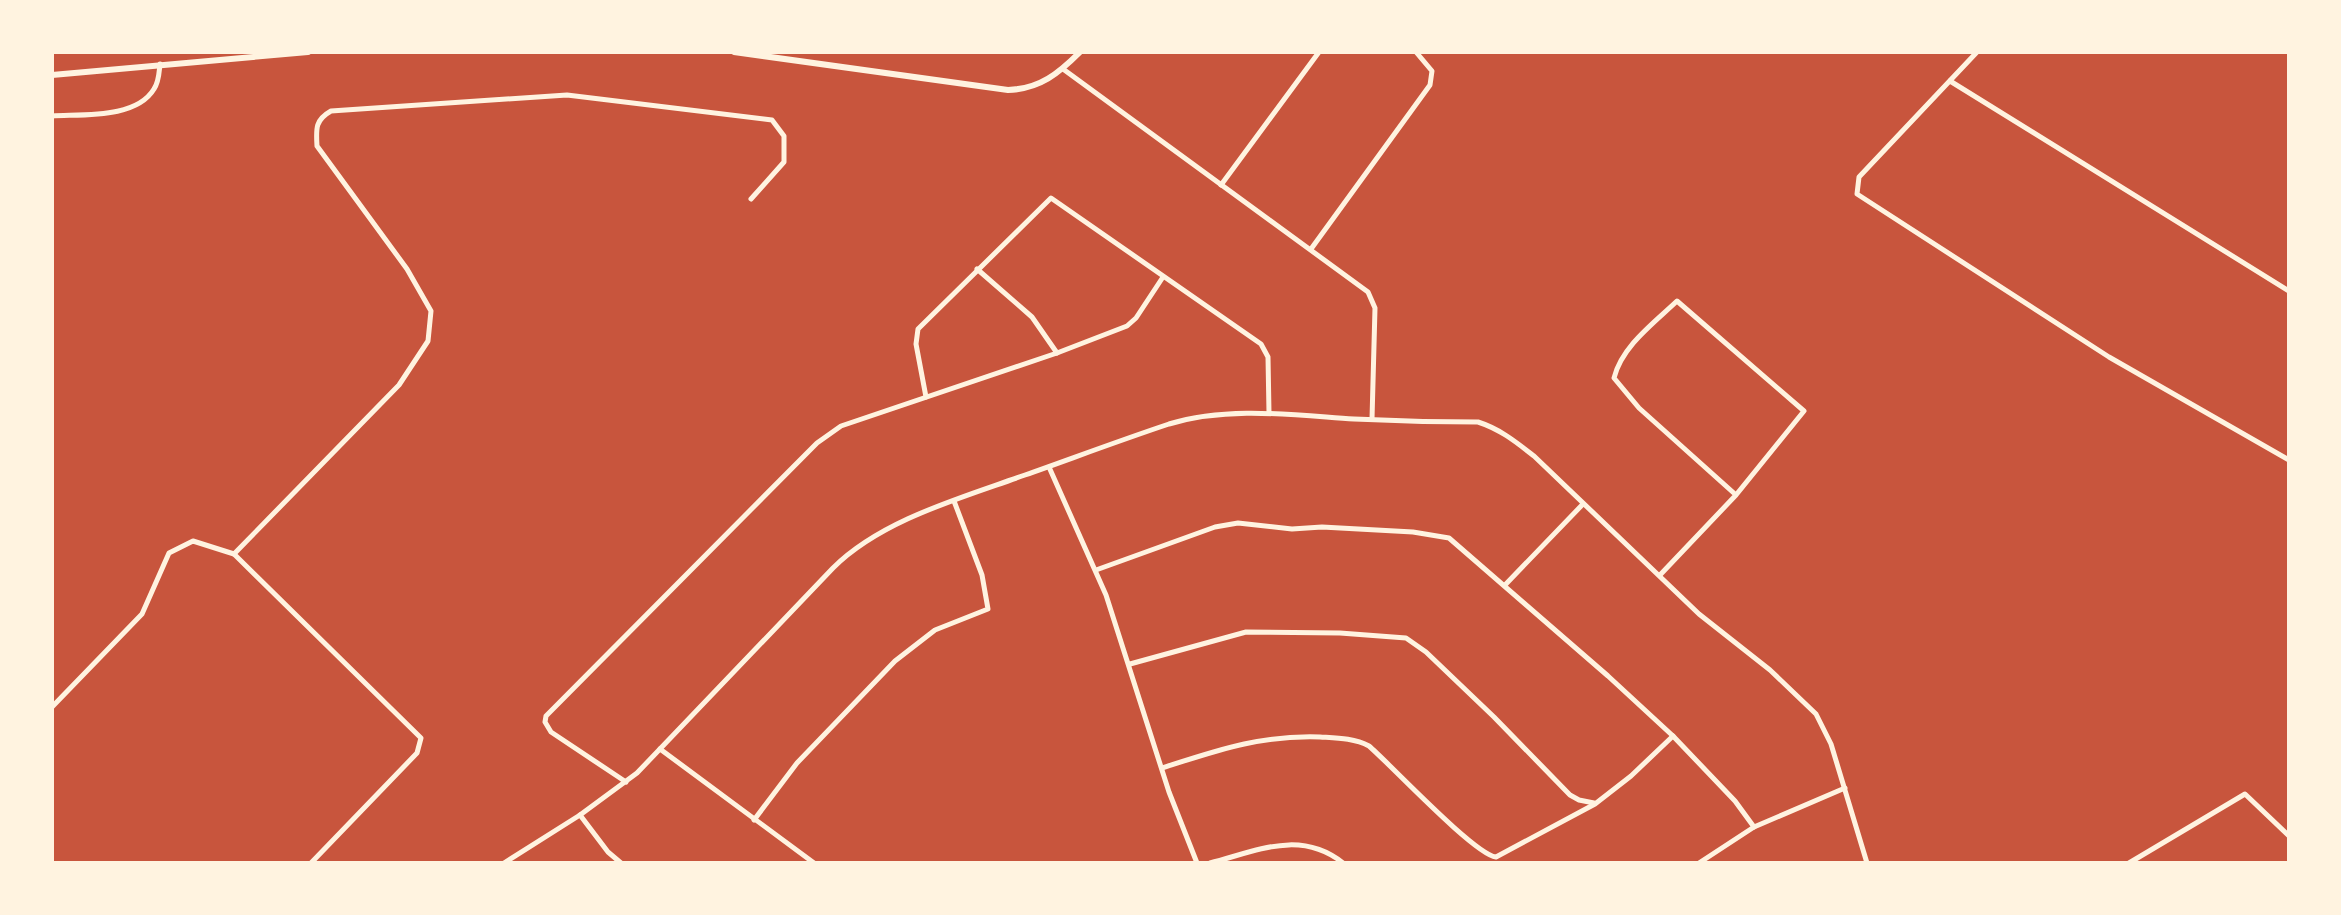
<svg xmlns="http://www.w3.org/2000/svg" width="2341" height="915" font-family="'Work Sans',sans-serif">
	<style>
		.lines { fill: none; stroke-linecap: round; stroke-linejoin: round }
		.minor { stroke: #fff3e0; stroke-width: 5 }
		.tertiary { stroke: #fff3e0; stroke-width: 6 }
	</style>
	<rect width="100%" height="100%" fill="#c8553d"/>
	<g class="lines">
		<!-- minor -->
		<g class="minor">
			<path d="M1977,52L1859,177L1857,194L2109,357L2289,460"/>
			<path d="M1063,69L1368,292L1375,308L1372,419"/>
			<path d="M1950,81L2289,291"/>
			<path d="M52,116C82,114 136,119 154,89C159,82 159,73 160,64"/>
			<path d="M1221,185L1319,52"/>
			<path d="M1311,249L1430,85L1432,71L1416,52"/>
			<path d="M977,269L1032,317L1057,353"/>
			<path d="M926,397L916,344L918,329L1051,198L1261,344L1268,357L1269,413"/>
			<path d="M1049,467L1106,595L1169,792L1197,863"/>
			<path d="M234,554L421,738L417,753L311,863"/>
			<path d="M1096,570L1215,527L1238,523L1292,529L1322,527L1413,532L1449,538L1608,676L1673,736L1735,801L1754,827"/>
			<path d="M1660,575L1736,495L1804,411L1677,301C1654,323 1622,346 1614,378L1639,408L1736,495"/>
			<path d="M1505,585L1583,504"/>
			<path d="M1130,664L1246,632L1340,633L1406,638L1426,652L1494,717L1570,795L1579,800L1594,803"/>
			<path d="M52,707L142,614L169,553L193,541L234,554L399,385L428,341L431,311L407,269L317,146C316,129 315,120 331,111L567,95L772,120L784,136V162L751,199"/>
			<path d="M660,749L814,863"/>
			<path d="M1162,768C1218,750 1260,735 1320,737C1336,738 1354,738 1369,746C1392,766 1474,854 1496,857L1595,804L1631,776L1673,736"/>
			<path d="M626,782L551,732L545,722L546,716L817,443L841,426L1057,353L1127,326L1136,318L1163,277"/>
			<path d="M580,815L608,852L621,863"/>
			<path d="M754,820L797,763L895,661L935,630L988,609L982,575L954,501"/>
			<path d="M504,863L580,815L637,773L833,568C881,520 961,498 1025,475C1073,458 1121,440 1169,424C1228,406 1293,415 1354,419C1395,421 1437,422 1478,422C1500,429 1516,442 1534,456L1699,614L1770,670L1816,714L1831,744L1867,863"/>
			<path d="M1210,863C1257,851 1300,829 1343,863"/>
			<path d="M1699,863L1754,827L1845,788"/>
			<path d="M2129,863L2245,794L2289,836"/>
		</g>
		<!-- tertiary -->
		<g class="tertiary">
			<path d="M734,52L1008,90C1040,89 1059,73 1080,52"/>
			<path d="M52,75L308,52"/>
		</g>
	</g>
	<!-- border -->
	<rect width="2341" height="915" fill="none" stroke="#fff3e0" stroke-width="108"/>
</svg>
